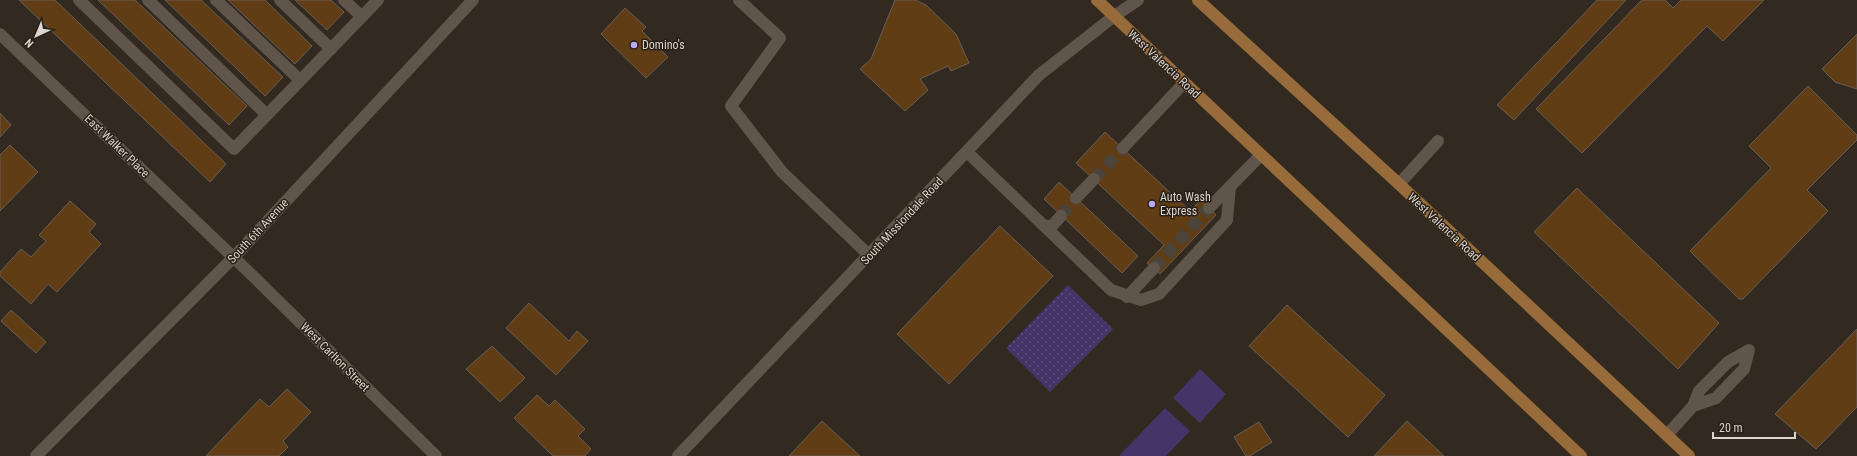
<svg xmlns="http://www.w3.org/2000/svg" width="1857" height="456" font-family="'Roboto Condensed',sans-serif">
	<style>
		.green { fill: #433567 }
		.park { fill: url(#park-dots) }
		.building { fill: #603d15; stroke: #695e54 }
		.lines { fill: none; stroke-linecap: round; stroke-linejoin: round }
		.minor-tunnel { stroke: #4c433a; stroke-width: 12; stroke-dasharray: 12 6; stroke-linecap: butt }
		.minor { stroke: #60554b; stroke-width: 12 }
		.major { stroke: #986c3a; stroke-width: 12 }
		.poi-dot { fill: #bca9f5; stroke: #281f16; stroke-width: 1.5 }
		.labels { text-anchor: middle; stroke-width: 3; stroke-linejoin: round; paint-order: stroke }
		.poi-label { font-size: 12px; fill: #dcd5d0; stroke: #281f16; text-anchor: start }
		.street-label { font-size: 12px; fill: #dcd5d0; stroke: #281f16 }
	</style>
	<defs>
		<pattern id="park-dots" width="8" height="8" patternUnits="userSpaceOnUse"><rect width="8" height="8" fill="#433567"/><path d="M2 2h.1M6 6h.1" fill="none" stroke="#5e517c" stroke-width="1.8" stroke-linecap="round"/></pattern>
	</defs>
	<rect width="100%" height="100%" fill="#322920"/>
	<!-- green -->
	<g class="green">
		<path d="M1200,369L1226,394L1200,423L1173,398Z"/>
		<path d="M1165,408L1190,431L1166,456H1119Z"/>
	</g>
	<!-- park -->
	<path class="park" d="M1068,285L1113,329L1050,392L1006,348Z"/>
	<!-- building -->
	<g class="building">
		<path d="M19,0H55L226,164L210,182Z"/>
		<path d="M98,0H135L247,106L229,125Z"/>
		<path d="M165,0H201L283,77L265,96Z"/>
		<path d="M228,0H265L312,46L295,64Z"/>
		<path d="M295,0H331L344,12L327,30Z"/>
		<path d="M895,0H915L926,5L956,34L969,63L951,71L948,66L920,79L928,90L905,111L860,69L871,59Z"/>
		<path d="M1597,0H1626L1514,120L1497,105Z"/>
		<path d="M1642,0H1665L1673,8L1681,0H1764L1723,41L1707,26L1582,153L1536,109Z"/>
		<path d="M625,8L646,27L642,31L668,57L646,78L601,34Z"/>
		<path d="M1857,34V89L1835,82L1822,69Z"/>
		<path d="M1808,86L1857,135V140L1807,190L1828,211L1743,299H1739L1690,251L1771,168L1749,146Z"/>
		<path d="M0,113L11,125L0,137Z"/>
		<path d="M1105,132L1190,211L1201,200L1216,215L1160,274L1147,263L1164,245L1076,163Z"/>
		<path d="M10,145L38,172L0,211V155Z"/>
		<path d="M1059,182L1138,256L1122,273L1044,199Z"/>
		<path d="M1577,188L1719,323L1678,369L1534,232Z"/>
		<path d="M70,201L96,224L89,232L101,244L57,292L48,284L31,304L0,276V272L21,249L31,257L46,241L39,235Z"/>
		<path d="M1000,226L1053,276L949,384L897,334Z"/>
		<path d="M529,303L569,341L577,331L588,341L556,375L506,328Z"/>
		<path d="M1287,305L1385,395L1348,437L1249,346Z"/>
		<path d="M11,310L46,342L36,353L1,321Z"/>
		<path d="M1857,329V407L1816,449L1775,414Z"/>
		<path d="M492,346L525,378L500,402L466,369Z"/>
		<path d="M287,389L311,412L283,441L288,447L279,456H206L260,399L269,407Z"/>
		<path d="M537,395L549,406L555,400L585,429L578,436L591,449L585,456H553L514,418Z"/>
		<path d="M822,421L860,456H789Z"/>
		<path d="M1407,421L1444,456H1374Z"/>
		<path d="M1259,422L1272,442L1250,456H1246L1234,437Z"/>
	</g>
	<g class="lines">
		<!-- minor-tunnel -->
		<g class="minor-tunnel">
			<path d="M1094,179L1123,148"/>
			<path d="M1061,216L1076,198"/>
			<path d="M1154,268L1209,208"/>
		</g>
		<!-- minor -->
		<g class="minor">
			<path d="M79,0L234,149L378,0"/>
			<path d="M148,0L267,115"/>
			<path d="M216,0L300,80"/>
			<path d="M280,0L331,49"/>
			<path d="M344,0L362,17"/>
			<path d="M739,0L780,38L731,106L782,172L869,255"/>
			<path d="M0,34L255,278L436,456"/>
			<path d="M1123,148L1184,83"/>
			<path d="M967,152L1111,290L1141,300L1159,294L1227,220L1230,187"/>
			<path d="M1399,184L1438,141"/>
			<path d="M1076,198L1094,179"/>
			<path d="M1209,208L1261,155"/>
			<path d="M1045,226H1052L1061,216"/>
			<path d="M1127,297L1154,268"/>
			<path d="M1667,435L1693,406L1699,391L1728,362L1749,350L1744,369L1716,398L1693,406"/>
			<path d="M36,456L234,257L473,0"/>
			<path d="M678,456L1039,75L1113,17L1138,0"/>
		</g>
		<!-- major -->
		<g class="major">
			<path d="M1097,0L1581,456"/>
			<path d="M1198,0L1399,184L1689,456"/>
		</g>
	</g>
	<!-- markers -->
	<g class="poi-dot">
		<circle cx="634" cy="45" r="4"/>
		<circle cx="1152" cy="204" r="4"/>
	</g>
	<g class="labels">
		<!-- poi labels -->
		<g class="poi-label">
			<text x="642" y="49">Domino's</text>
			<text x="1160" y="201">Auto Wash<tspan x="1160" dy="14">Express</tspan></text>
		</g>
		<!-- street labels -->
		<g class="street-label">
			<text transform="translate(1164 64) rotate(43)" y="4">West Valencia Road</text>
			<text transform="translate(117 146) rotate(44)" y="4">East Walker Place</text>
			<text transform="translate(902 221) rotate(-47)" y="4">South Missiondale Road</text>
			<text transform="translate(1444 227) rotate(43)" y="4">West Valencia Road</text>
			<text transform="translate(258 231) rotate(-47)" y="4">South 6th Avenue</text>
			<text transform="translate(335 357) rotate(45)" y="4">West Carlton Street</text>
		</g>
	</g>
	<!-- north arrow -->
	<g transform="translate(36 36) rotate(224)" stroke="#281f16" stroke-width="3" paint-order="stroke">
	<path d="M0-3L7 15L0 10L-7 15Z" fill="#dcd5d0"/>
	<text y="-6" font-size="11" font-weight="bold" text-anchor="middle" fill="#dcd5d0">N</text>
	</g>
	<!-- scale -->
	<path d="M1713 432v6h82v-6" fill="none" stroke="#dcd5d0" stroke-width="2"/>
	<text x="1719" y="432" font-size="12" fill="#dcd5d0" stroke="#281f16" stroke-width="3" paint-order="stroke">20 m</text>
</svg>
